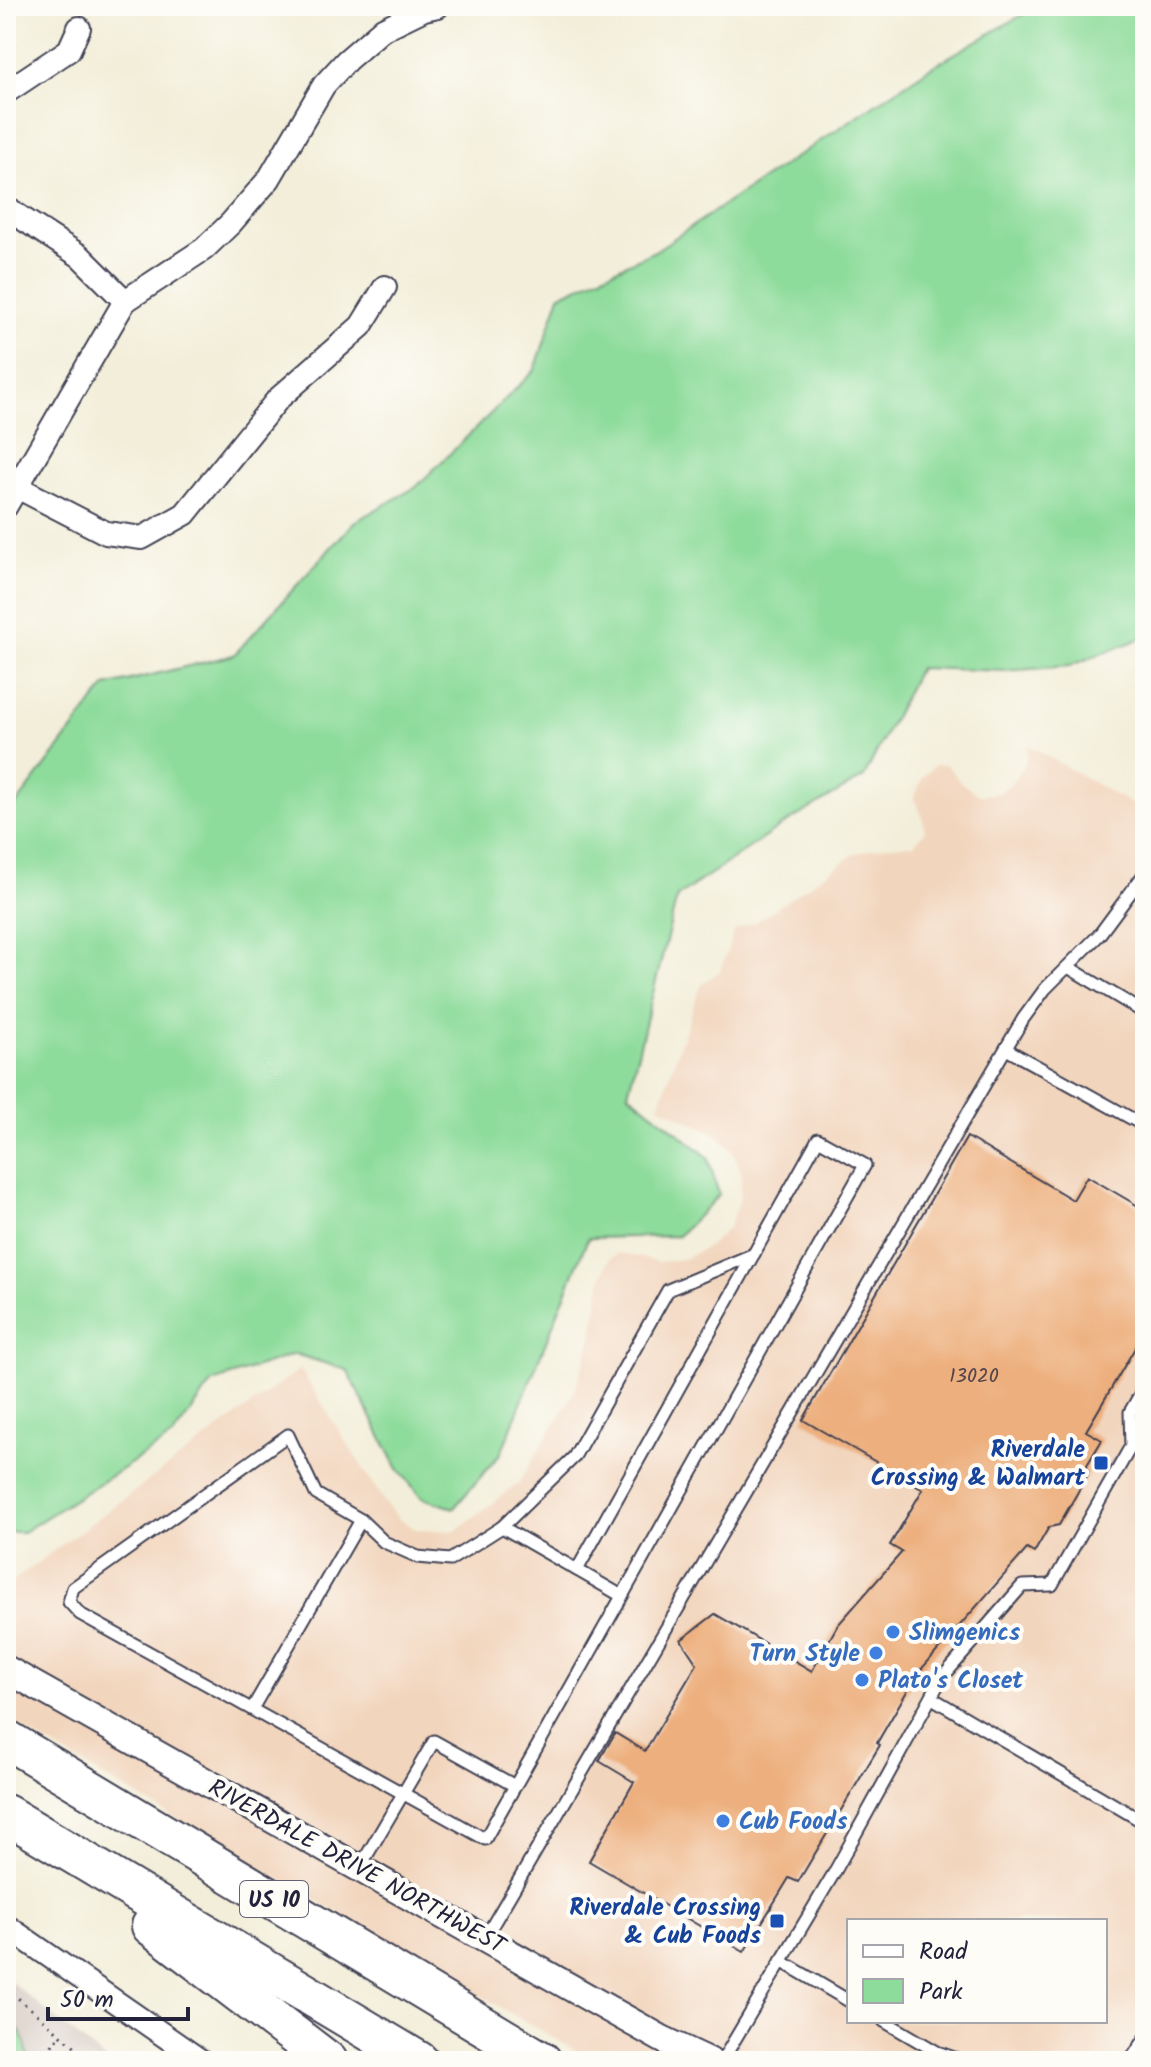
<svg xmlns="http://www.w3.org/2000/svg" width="1151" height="2067" font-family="Kalam,sans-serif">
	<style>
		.built { fill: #f2d5bd; fill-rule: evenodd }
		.industrial { fill: #cfc1ba }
		.green { fill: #8edc9b; stroke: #587f6b; stroke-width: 2 }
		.building { fill: #edaf7d }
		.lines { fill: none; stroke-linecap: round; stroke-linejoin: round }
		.service-casing { stroke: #414153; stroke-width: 15 }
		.minor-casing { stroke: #414153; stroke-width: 26 }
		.tertiary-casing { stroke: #414153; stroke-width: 30 }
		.motorway-casing { stroke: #414153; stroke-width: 42 }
		.path { stroke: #414153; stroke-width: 3; stroke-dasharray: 2 6; stroke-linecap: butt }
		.service { stroke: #fff; stroke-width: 11 }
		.minor { stroke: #fff; stroke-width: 22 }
		.tertiary { stroke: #fff; stroke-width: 26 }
		.motorway { stroke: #fff; stroke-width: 38 }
		.transit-dot { fill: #1a4fb4; stroke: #fdfcf7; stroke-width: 3 }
		.shop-dot { fill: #3f7fe0; stroke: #fdfcf7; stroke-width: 3 }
		.labels { text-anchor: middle; stroke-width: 8; stroke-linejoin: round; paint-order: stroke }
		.number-label { font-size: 20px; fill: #55454c }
		.shield { fill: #fdfcf7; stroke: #646373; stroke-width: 2 }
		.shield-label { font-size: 22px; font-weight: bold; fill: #22223b }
		.transit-label { font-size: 24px; font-weight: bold; fill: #164399; stroke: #fdfcf7; text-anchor: end }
		.shop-label { font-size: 24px; font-weight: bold; fill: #366cbe; stroke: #fdfcf7; text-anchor: start }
		.street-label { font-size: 24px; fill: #22223b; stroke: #fdfcf7 }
	</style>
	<rect width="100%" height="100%" fill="#fdfcf7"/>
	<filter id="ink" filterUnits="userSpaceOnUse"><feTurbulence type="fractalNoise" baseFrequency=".0125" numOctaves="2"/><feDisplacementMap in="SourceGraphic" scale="16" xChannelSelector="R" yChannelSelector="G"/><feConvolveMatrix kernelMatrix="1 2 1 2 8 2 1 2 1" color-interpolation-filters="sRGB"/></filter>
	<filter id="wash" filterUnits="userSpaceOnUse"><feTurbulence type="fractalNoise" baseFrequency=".006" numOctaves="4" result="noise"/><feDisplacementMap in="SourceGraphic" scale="32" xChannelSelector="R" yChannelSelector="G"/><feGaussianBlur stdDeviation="1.8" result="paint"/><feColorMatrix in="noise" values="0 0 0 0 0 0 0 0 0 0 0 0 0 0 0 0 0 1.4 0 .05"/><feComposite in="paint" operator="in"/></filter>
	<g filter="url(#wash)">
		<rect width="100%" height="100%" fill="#f3eed9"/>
		<!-- built -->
		<path class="built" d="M1028,745L1145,812V2061H593L6,1720V1586L300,1369L385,1503L400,1520L417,1530L455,1531L519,1483L574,1392L591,1342L602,1276L610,1258L620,1253L659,1262L684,1259L709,1246L729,1227L740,1198L742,1173L732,1150L712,1132L659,1106L701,985L720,971L734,931L759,920L854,854L886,846L913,845L925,832L922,815L914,799L922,778L935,765H947L960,782L979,795L1000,793L1015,779L1026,761ZM849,1921H1105V2021H849Z"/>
		<!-- industrial -->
		<path class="industrial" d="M6,1978L107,2061H6Z"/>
		<!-- green -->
		<g class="green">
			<path d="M1038,6H1145V637L1069,666L1006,671L919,668L864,777L781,826L677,897L628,1093L708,1157L719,1195L678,1236L588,1238L501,1453L454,1508L422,1498L398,1469L347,1370L295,1354L213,1382L172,1437L23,1532H6V818L106,686L234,655L354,522L416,487L535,370L560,295L655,251L928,69Z"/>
			<path d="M6,2006L25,2041L29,2061H6Z"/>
		</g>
		<g id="blocks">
			<!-- building -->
			<path class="building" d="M967,1137L1073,1200L1087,1176L1145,1210V1331L1086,1431L1102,1440L1087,1465L1088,1474L1059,1525L1049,1527L1034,1553L1027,1549L917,1674L877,1743L880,1745L798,1882L789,1878L744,1952L589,1861L634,1782L599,1761L615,1733L645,1751L697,1664L681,1640L715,1614L812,1671L837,1626L902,1552L890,1545L923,1489L803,1420Z"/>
		</g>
	</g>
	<g filter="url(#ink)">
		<use href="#blocks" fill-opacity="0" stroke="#414153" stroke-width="2"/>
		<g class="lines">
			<!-- service casing -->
			<g class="service-casing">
				<g id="service">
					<path d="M1068,967L1145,1013"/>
					<path d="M1006,1049L1145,1126"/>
					<path d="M577,1570L502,1527L574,1457L668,1290L754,1254"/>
					<path d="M932,1698L1145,1823"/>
					<path d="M252,1709L361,1520"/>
					<path d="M515,1786L865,1165L818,1139L577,1570L622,1596"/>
					<path d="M360,1867L434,1741L515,1786L485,1839L80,1614L69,1602L73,1588L288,1435L316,1494L361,1520L384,1542L418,1557L450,1560L502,1527"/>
					<path d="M485,1938L1023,1019L1045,989L1099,935L1145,873"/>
					<path d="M781,1961L849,2001"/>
					<path d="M884,2021L937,2052L963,2061"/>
					<path d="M722,2061L834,1873L941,1679L1022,1586L1052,1585L1131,1446L1130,1412L1145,1386"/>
					<path d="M1130,2061L1145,2039"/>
				</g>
			</g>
			<!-- minor casing -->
			<g class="minor-casing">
				<g id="minor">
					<path d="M6,92L69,50L79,28"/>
					<path d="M6,208L80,256L125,301"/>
					<path d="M17,487L106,533L142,538L185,514L278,399L361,326L385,287"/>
					<path d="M6,506L125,301L204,249L231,223L269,179L324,85L347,60L383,29L424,9L438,6"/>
					<path d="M6,1926L201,2061"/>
				</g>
			</g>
			<!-- tertiary casing -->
			<g class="tertiary-casing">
				<path id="tertiary" d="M6,1669L662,2039L709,2061"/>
			</g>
			<!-- motorway casing -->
			<g class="motorway-casing">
				<g id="motorway">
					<path d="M6,1739L542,2061"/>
					<path d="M6,1814L419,2061"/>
					<path d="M151,1926L328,2061"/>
				</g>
			</g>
			<!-- path -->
			<g class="path">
				<path d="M6,1988L92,2061"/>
				<path d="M47,2061L54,2040L63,2037"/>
			</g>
			<!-- service -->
			<use href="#service" class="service"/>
			<!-- minor -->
			<use href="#minor" class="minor"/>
			<!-- tertiary -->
			<use href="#tertiary" class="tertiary"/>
			<!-- motorway -->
			<use href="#motorway" class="motorway"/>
		</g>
	</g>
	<!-- markers -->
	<g class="transit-dot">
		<rect x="1093" y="1455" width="16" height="16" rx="4"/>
		<rect x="769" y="1913" width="16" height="16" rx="4"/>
	</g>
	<g class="shop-dot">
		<circle cx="893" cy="1632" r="8"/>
		<circle cx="876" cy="1653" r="8"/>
		<circle cx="862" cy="1680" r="8"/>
		<circle cx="723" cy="1821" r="8"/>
	</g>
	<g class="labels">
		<!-- number labels -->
		<g class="number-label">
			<text x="974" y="1382">13020</text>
		</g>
		<!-- shield labels -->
		<rect class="shield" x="240" y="1881" width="68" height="36" rx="6"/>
		<g class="shield-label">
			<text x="274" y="1907">US 10</text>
		</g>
		<!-- transit labels -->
		<g class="transit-label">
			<text x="1085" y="1457">Riverdale<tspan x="1085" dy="28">Crossing &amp; Walmart</tspan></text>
			<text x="761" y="1915">Riverdale Crossing<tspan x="761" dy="28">&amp; Cub Foods</tspan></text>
		</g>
		<!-- shop labels -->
		<g class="shop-label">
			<text x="909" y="1640">Slimgenics</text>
			<text x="860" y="1661" text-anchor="end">Turn Style</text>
			<text x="878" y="1688">Plato's Closet</text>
			<text x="739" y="1829">Cub Foods</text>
		</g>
		<!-- street labels -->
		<g class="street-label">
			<text transform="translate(357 1866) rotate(29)" y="8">RIVERDALE DRIVE NORTHWEST</text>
		</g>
	</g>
	<!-- margin -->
	<rect width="1151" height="2067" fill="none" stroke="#fdfcf7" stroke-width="32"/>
	<!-- legend -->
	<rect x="847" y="1919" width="260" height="104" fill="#fdfcf7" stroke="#a5a5ac" stroke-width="2"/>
	<rect x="863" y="1945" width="40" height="12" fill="#ffffff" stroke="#a5a5ac" stroke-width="2"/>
	<text x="919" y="1959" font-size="24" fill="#22223b">Road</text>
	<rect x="863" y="1979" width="40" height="24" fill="#8edc9b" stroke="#a5a5ac" stroke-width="2"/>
	<text x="919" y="1999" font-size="24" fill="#22223b">Park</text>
	<!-- scale -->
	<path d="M48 2007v12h140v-12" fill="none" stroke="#22223b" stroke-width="4"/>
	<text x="60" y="2007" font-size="24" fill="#22223b" stroke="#fdfcf7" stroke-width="6" paint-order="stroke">50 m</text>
</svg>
